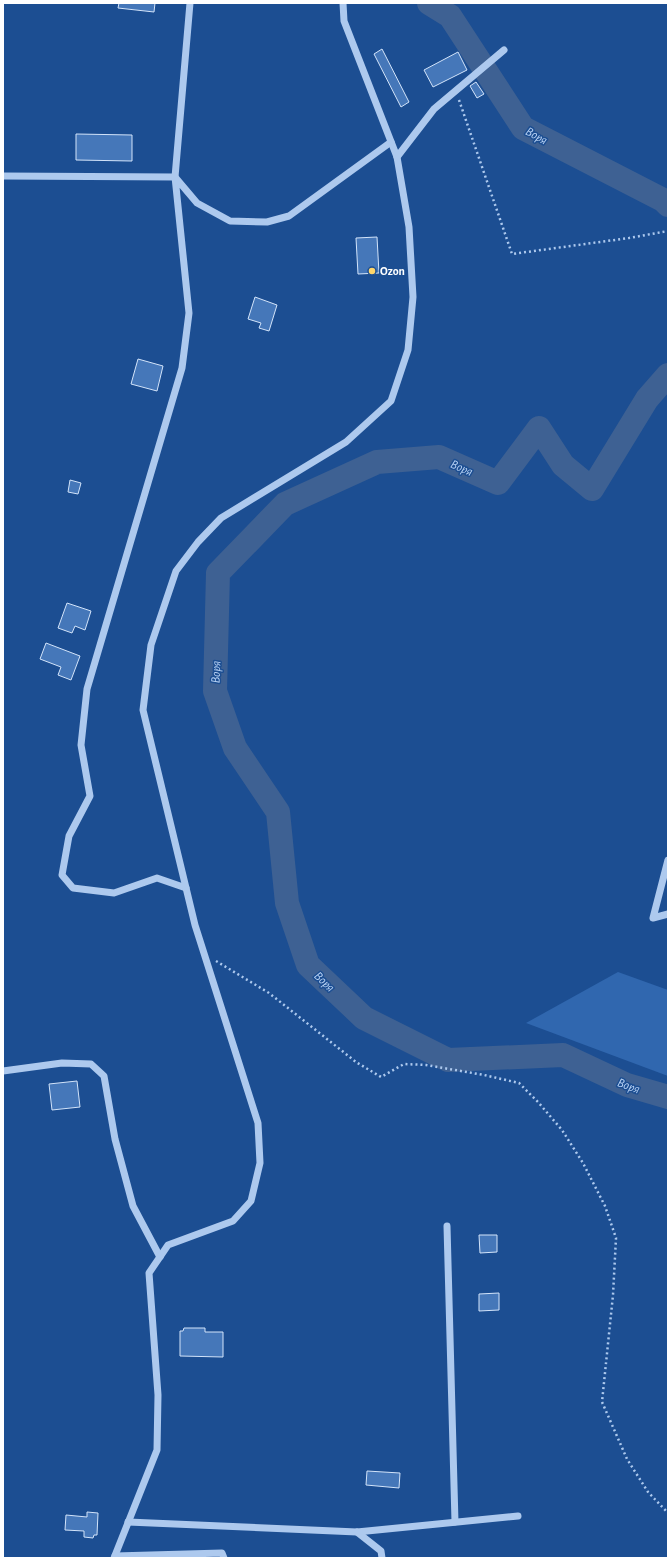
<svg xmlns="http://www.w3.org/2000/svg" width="671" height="1561" font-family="'Alegreya Sans',sans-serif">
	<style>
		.green { fill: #3067af }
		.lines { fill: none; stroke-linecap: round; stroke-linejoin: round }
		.river { stroke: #3e6193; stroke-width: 24 }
		.building { fill: #4577b9; stroke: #d3e4fa }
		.path { stroke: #adc9ee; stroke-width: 2.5; stroke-dasharray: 2 3; stroke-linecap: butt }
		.minor { stroke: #adc9ee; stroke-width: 7 }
		.poi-dot { fill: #fed66b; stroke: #1c4e92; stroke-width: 1.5 }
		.labels { text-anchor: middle; stroke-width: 3; stroke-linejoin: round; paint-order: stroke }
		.poi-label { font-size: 12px; font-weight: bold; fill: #fff; stroke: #1c4e92; text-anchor: start }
		.water-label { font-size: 13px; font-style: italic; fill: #b9d3f5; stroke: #1c4e92 }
	</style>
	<rect width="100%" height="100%" fill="#1c4e92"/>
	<!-- green -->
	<path class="green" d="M618,972L668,990V1076L526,1023Z"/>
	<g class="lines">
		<!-- river -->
		<g class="river">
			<path d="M429,3L450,16L523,128L663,200L668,205"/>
			<path d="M668,375L647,399L592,489L563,465L539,428L498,483L439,457L377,462L285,504L218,573L215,691L235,748L278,812L287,903L308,965L364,1018L448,1060L563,1055L627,1085L668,1097"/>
		</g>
	</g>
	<!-- building -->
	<g class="building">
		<path d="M119,3H155L154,12L118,8Z"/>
		<path d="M382,49L409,102L401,107L374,54Z"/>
		<path d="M458,52L467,70L433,87L424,70Z"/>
		<path d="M476,82L484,94L477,98L470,86Z"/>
		<path d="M76,134L132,135V161L76,160Z"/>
		<path d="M377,237L379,273L358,274L356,238Z"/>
		<path d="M255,297L277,305L269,331L259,328L261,323L248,319Z"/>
		<path d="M138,359L163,366L157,391L131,384Z"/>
		<path d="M70,480L81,483L78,494L68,492Z"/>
		<path d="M67,603L91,611L85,630L75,626L72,633L58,628Z"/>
		<path d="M46,643L80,656L71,680L58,675L61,667L40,659Z"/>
		<path d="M77,1081L80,1107L52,1110L49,1084Z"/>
		<path d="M479,1235H497V1252L480,1253Z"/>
		<path d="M499,1293V1310L479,1311V1294Z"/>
		<path d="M184,1328H205V1332H223V1357L180,1356V1331H183Z"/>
		<path d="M367,1471L400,1473L399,1488L366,1485Z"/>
		<path d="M87,1512L98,1513L97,1535H94L93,1538L84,1537V1531L65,1530L66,1515L87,1517Z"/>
	</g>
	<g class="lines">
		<!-- path -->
		<g class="path">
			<path d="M459,100L512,254L629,238L668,231"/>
			<path d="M216,961L269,993L356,1062L381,1077L404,1064L426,1065L484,1075L519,1083L538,1102L562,1130L583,1163L605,1206L616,1238L613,1295L602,1402L627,1459L648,1492L668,1513"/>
		</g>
		<!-- minor -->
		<g class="minor">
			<path d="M397,157L434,109L504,50"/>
			<path d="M3,176L175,177L190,3"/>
			<path d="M668,860L653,918L668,914"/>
			<path d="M186,888L157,878L114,893L73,888L62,875L69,836L90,796L81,745L87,689L182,368L189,313L175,177L197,203L230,221L267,222L289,216L391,142"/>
			<path d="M3,1071L62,1063L91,1064L104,1076L115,1139L133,1206L160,1257"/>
			<path d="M447,1226L455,1522"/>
			<path d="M128,1522L357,1532L518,1516"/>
			<path d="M357,1532L381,1551L382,1558"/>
			<path d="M115,1556L222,1553L224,1558"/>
			<path d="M114,1558L157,1450L158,1395L149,1273L168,1245L233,1221L251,1201L260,1163L258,1123L195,925L143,710L151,645L176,571L198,542L221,518L346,442L391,401L408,350L413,297L409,227L397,157L344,21L343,3"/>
		</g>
	</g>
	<!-- markers -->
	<circle class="poi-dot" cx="372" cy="271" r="4"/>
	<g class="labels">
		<!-- poi labels -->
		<g class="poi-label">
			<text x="380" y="275">Ozon</text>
		</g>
		<!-- water labels -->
		<g class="water-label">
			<text transform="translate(537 135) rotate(29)" y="5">Воря</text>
			<text transform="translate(462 467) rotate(24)" y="5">Воря</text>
			<text transform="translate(215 672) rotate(-88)" y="5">Воря</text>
			<text transform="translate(325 981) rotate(44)" y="5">Воря</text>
			<text transform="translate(629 1085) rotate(20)" y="5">Воря</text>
		</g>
	</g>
	<!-- border -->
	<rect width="671" height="1561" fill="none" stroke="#ffffff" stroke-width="8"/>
</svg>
